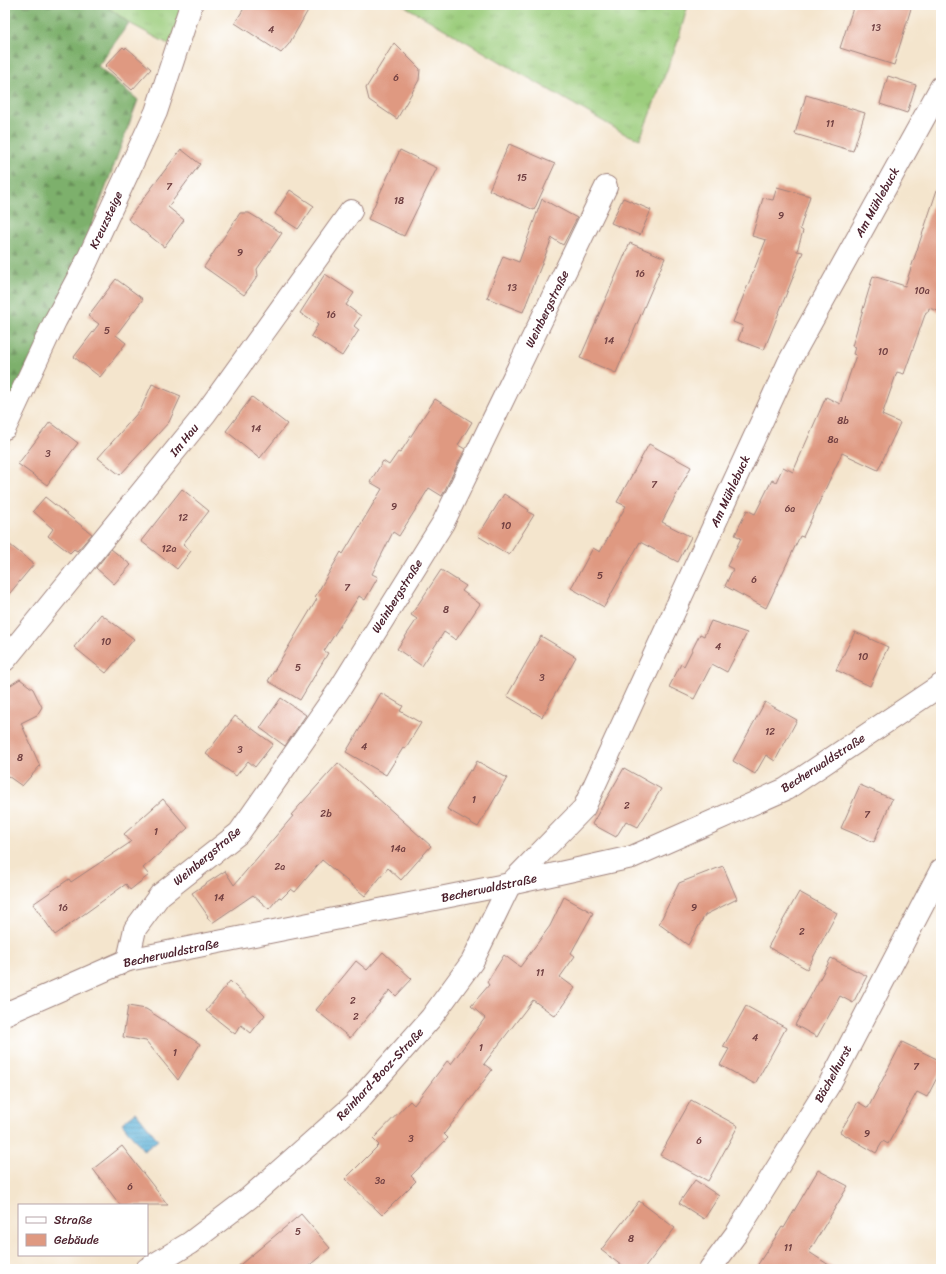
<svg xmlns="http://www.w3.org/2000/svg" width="946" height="1274" font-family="Sriracha,sans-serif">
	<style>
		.grass { fill: url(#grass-tufts); stroke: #737654 }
		.forest { fill: url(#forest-firs); stroke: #64684c }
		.water { fill: url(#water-rules); stroke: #536882 }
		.building { fill: #df9981 }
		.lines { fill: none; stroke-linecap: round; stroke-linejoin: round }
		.minor-casing { stroke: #9f827c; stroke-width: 24 }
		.minor { stroke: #fff; stroke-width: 22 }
		.labels { text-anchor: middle; stroke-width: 3; stroke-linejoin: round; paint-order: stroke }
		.number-label { font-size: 10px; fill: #6f3e40 }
		.street-label { font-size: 12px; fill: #4a1f2b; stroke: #fff }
	</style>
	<defs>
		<pattern id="grass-tufts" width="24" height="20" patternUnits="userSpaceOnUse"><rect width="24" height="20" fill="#9ccd7d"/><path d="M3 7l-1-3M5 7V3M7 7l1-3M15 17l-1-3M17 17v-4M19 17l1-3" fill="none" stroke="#88b06c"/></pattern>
		<pattern id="forest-firs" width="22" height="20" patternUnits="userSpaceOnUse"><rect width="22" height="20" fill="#7db06c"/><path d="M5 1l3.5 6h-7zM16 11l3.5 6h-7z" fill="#688f59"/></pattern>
		<pattern id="water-rules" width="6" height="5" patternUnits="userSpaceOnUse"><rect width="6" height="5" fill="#5cb2d9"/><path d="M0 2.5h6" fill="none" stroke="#4e90b0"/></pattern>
	</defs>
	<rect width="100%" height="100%" fill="#fff"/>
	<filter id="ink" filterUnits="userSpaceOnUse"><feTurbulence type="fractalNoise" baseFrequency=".025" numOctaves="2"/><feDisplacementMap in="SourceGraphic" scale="8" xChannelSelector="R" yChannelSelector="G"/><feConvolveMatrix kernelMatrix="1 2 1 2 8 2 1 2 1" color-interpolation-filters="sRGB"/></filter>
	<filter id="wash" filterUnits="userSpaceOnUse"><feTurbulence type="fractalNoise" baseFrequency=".012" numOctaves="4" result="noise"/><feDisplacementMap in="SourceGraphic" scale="16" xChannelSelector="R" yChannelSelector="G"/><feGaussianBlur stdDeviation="0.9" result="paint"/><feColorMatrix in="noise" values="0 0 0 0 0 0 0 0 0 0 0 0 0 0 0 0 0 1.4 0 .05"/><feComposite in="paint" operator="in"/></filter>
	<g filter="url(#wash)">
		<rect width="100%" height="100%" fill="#f4e5cd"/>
		<!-- grass -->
		<g class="grass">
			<path d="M105,5H184L170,45L129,23Z"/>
			<path d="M403,5H688L677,44L640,139L625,134Z"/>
		</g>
		<!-- forest -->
		<path class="forest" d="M5,5H105L129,23L98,66L138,100L29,396L5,451Z"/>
		<!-- water -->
		<path class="water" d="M136,1112L158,1140L144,1151L122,1123Z"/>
		<g id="blocks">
			<!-- building -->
			<g class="building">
				<path d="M246,5H311L289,44L281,53L235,23Z"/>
				<path d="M854,5H912L894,65L840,48Z"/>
				<path d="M394,43L420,69L419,80L397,119L369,100L366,88Z"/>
				<path d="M123,47L125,49L126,47L151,69L132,90L105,66Z"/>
				<path d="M888,76L916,85L907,113L880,104Z"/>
				<path d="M806,95L865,113L853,151L795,134Z"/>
				<path d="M509,144L555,164L534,210L489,190Z"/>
				<path d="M181,149L200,164L168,207L184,220L164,247L128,219Z"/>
				<path d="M400,150L437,168L404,236L368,219Z"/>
				<path d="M777,187L810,196L800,229L803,231L797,251L803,252L764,350L738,340L743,326L733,322L766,240L752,236L763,198L773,200Z"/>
				<path d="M290,190L314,206L298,229L275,214Z"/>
				<path d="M937,190L941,191V312L929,308L928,312H926L904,374L897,372L882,415L900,423L878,470L842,453L803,537L800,536L766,608L725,586L733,569L727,566L741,538L735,535L747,510L755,514L772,480L776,482L783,467L793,472L826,397L840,404L856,355L853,354L855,347L852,346L873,276L905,286Z"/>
				<path d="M623,198L651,210L640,235L611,223Z"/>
				<path d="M542,199L577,218L563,245L552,238L523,312L487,298L503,256L519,262Z"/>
				<path d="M240,213H249L282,233L257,269L258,276L244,295L204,267Z"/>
				<path d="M630,243L665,258L616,373L580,358Z"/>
				<path d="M325,274L354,293L346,305L361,316L354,326L359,330L342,356L311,336L318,325L300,313Z"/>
				<path d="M116,279L143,299L116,335L126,343L100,377L74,357L99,324L88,316Z"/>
				<path d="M152,384L181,396L169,422L120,475L98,458L141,409Z"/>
				<path d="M252,397L287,424L260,458L226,431Z"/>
				<path d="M435,399L472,422L458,445L465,449L442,496L429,488L399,536L393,532L372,574L378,577L365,600L359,596L324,651L328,653L300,700L268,681L317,599L315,597L341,552L343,554L382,489L370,482L383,461L389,465L398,452L400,453Z"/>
				<path d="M50,422L78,443L47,485L18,464Z"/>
				<path d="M649,444L691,467L662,522L691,537L678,562L640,542L604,607L571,588L593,548L600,552L626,506L617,502Z"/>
				<path d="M182,489L209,511L183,544L191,551L177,569L141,541Z"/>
				<path d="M504,494L529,510L528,512L534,515L509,555L478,536Z"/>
				<path d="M45,497L92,534L77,551L74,549L70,553L48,536L53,529L33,511Z"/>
				<path d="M5,541L34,564L5,599Z"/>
				<path d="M111,549L131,565L114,584L96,568Z"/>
				<path d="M441,570L466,586L462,591L480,604L456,640L444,632L422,666L397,649L417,619L411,615Z"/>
				<path d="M101,614L134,639L106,673L74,647Z"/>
				<path d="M711,621L747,633L727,672L712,664L694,699L669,687L681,664L684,666L700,634L704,636Z"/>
				<path d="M855,632L888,647L870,686L836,670Z"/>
				<path d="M541,636L576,657L542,717L507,696Z"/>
				<path d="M20,679L33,689L42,707L37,715L21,723L40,766L22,786L5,774V685L6,688Z"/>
				<path d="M381,693L403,706L400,711L421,723L405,749L403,748L386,775L346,752Z"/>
				<path d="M281,698L306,715L285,746L260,728Z"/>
				<path d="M765,702L797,720L775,761L766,755L755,774L733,761Z"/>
				<path d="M235,716L273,744L255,767L248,761L236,776L206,754Z"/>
				<path d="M477,761L507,778L478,827L447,809L470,770L472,771Z"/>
				<path d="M338,763L431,846L401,880L388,868L365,896L322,860L295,892L291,889L282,898L279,897L269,909L253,895L212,923L207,917L208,916L192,893L225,871L234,885L293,816L291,815Z"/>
				<path d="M624,768L661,789L638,827L626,821L616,837L592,824Z"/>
				<path d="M860,785L892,799L874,842L841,828Z"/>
				<path d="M163,799L188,828L143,868L149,875L130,890L126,884L55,935L33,904L69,879L71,882L131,842L124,834Z"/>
				<path d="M723,866L737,899L705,915L688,945L659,924L679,883Z"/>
				<path d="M799,892L837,913L807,969L768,947Z"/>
				<path d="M564,897L593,913L571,953L575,956L560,977L575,988L555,1016L533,1000L484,1064L492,1070L444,1134L448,1138L411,1176L416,1181L382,1215L345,1179L379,1145L373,1139L410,1101L414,1105L447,1061L451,1064L485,1018L471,1006L489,985L487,982L504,955L520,967L550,926Z"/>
				<path d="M383,952L412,979L396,996L390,990L350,1038L316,1010L356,961L367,970Z"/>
				<path d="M831,958L867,976L853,1003L840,996L817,1037L795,1025Z"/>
				<path d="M230,981L265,1015L251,1033L241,1025L235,1034L206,1011Z"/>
				<path d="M128,1006L146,1009L200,1044L178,1080L146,1041L123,1037Z"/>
				<path d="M746,1006L786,1028L755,1084L720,1065L729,1049L723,1047Z"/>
				<path d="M902,1042L941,1061V1070L927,1097L917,1092L888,1144L883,1141L876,1153L840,1132L858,1102L868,1108Z"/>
				<path d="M691,1100L738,1126L708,1181L660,1155Z"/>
				<path d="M122,1146L168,1205H120L93,1169Z"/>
				<path d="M818,1170L848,1186L809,1252L835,1269H755L782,1227L784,1228Z"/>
				<path d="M695,1180L719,1196L704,1219L679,1203Z"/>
				<path d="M639,1201L675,1228L644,1269H626L601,1250Z"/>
				<path d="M301,1214L330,1248L305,1269H235Z"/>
			</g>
		</g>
	</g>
	<g filter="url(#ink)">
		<use href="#blocks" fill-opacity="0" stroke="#9f827c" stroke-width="1"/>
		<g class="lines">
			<!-- minor casing -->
			<g class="minor-casing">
				<g id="minor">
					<path d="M5,428L55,321L86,263L156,112L191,5"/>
					<path d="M5,660L205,414L351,211"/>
					<path d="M128,960L135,929L160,895L239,833L341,687L443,523L606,187"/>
					<path d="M5,1014L128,960L510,884L632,857L786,789L941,685"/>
					<path d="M147,1269L190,1243L249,1198L355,1104L431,1018L472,962L510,884L584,808L789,362L941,87"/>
					<path d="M710,1269L736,1234L829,1085L941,870"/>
				</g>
			</g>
			<!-- minor -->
			<use href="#minor" class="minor"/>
		</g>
	</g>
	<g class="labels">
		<!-- number labels -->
		<g class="number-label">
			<text x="876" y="31">13</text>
			<text x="271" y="33">4</text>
			<text x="396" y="81">6</text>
			<text x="830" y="127">11</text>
			<text x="522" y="181">15</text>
			<text x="169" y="190">7</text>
			<text x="399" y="204">18</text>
			<text x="781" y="219">9</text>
			<text x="240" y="256">9</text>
			<text x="640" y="277">16</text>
			<text x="512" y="291">13</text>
			<text x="922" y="294">10a</text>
			<text x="331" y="318">16</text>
			<text x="107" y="334">5</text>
			<text x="609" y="344">14</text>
			<text x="883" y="355">10</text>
			<text x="843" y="424">8b</text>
			<text x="256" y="432">14</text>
			<text x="833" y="443">8a</text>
			<text x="48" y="457">3</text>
			<text x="654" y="488">7</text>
			<text x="394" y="510">9</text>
			<text x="790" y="512">6a</text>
			<text x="183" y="521">12</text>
			<text x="506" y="529">10</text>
			<text x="169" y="552">12a</text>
			<text x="600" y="579">5</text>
			<text x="754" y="583">6</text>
			<text x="347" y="591">7</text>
			<text x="446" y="613">8</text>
			<text x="106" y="645">10</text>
			<text x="718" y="650">4</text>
			<text x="863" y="660">10</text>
			<text x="298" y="671">5</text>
			<text x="542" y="681">3</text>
			<text x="770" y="735">12</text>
			<text x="364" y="750">4</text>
			<text x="240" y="753">3</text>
			<text x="20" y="761">8</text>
			<text x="474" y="803">1</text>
			<text x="627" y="809">2</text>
			<text x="326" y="817">2b</text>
			<text x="867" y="818">7</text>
			<text x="156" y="835">1</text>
			<text x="398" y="852">14a</text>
			<text x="280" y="870">2a</text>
			<text x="219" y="901">14</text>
			<text x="63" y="911">16</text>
			<text x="694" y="911">9</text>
			<text x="802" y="935">2</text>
			<text x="540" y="976">11</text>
			<text x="353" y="1004">2</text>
			<text x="356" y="1020">2</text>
			<text x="755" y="1041">4</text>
			<text x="481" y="1051">1</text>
			<text x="175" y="1056">1</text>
			<text x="916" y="1070">7</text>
			<text x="867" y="1137">9</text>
			<text x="411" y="1142">3</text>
			<text x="699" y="1144">6</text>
			<text x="380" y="1184">3a</text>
			<text x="130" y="1190">6</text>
			<text x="298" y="1235">5</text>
			<text x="631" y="1242">8</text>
			<text x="788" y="1251">11</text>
		</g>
		<!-- street labels -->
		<g class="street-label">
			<text transform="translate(877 202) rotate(-61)" y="4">Am Mühlebuck</text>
			<text transform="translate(106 220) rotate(-65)" y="4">Kreuzsteige</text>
			<text transform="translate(547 309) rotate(-64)" y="4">Weinbergstraße</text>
			<text transform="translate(184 440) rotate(-51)" y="4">Im Hau</text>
			<text transform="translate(730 491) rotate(-65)" y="4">Am Mühlebuck</text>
			<text transform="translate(397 596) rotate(-58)" y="4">Weinbergstraße</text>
			<text transform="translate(823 763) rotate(-33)" y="4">Becherwaldstraße</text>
			<text transform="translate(207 856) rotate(-40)" y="4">Weinbergstraße</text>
			<text transform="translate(489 888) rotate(-12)" y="4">Becherwaldstraße</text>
			<text transform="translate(171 953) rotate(-12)" y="4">Becherwaldstraße</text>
			<text transform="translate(380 1074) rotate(-47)" y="4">Reinhard-Booz-Straße</text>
			<text transform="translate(833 1074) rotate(-61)" y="4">Bächelhurst</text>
		</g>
	</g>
	<!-- margin -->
	<rect width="946" height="1274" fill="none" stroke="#fff" stroke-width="20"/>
	<!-- legend -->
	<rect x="18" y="1204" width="130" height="52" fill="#ffffff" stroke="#b7a5aa"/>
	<rect x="26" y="1217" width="20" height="6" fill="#ffffff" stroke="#b7a5aa"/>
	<text x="54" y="1224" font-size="12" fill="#4a1f2b">Straße</text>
	<rect x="26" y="1234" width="20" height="12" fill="#df9981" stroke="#b7a5aa"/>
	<text x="54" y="1244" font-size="12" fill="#4a1f2b">Gebäude</text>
</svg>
